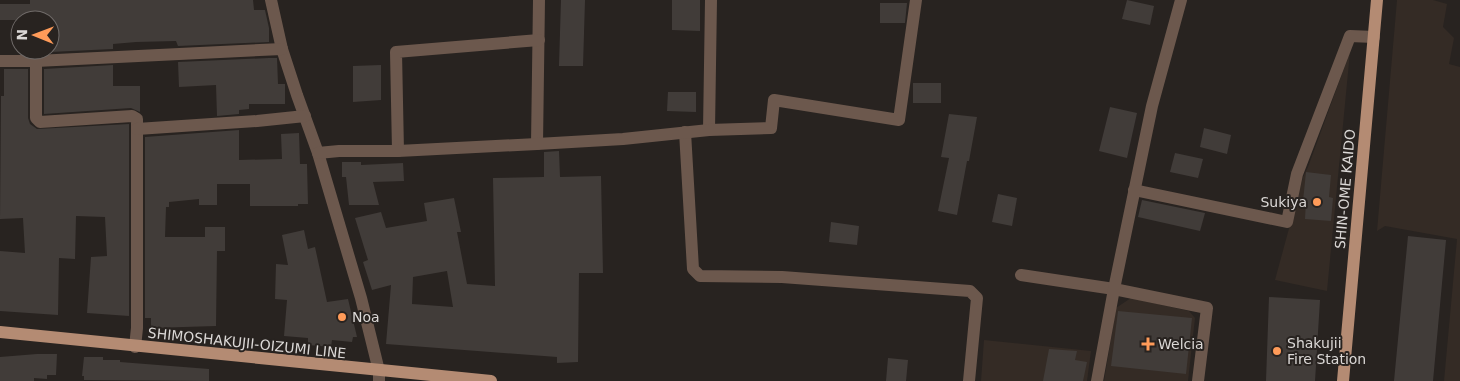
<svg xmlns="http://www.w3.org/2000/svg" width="1460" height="381" font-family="'DejaVu Sans',sans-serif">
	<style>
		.built { fill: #342b25 }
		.building { fill: #413c39; fill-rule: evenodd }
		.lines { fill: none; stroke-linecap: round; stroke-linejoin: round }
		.minor { stroke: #6c584d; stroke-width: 12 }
		.major { stroke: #b48b73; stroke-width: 12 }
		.poi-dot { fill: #ff9b59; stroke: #282320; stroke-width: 2 }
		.labels { text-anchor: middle; stroke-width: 4; stroke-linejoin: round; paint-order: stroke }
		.street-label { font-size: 14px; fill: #dbd8d6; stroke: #282320 }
		.poi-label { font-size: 14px; fill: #dbd8d6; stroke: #282320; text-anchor: start }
	</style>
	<rect width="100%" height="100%" fill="#282320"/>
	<!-- built -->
	<g class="built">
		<path d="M1397,0H1433L1447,4L1443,27L1454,38L1449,64L1460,67V381H1444L1457,239L1385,226L1377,231Z"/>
		<path d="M1350,52L1327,291L1275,280L1303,177L1308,167Z"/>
		<path d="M1131,298L1189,311L1195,318L1188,381H1104L1116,308Z"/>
		<path d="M984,340L1091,351L1087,381H981Z"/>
	</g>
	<!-- building -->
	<g class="building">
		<path d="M30,0H253L254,10H265L269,28V42L178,46L176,41L136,42L113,44V49L50,52V20H0V4H30Z"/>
		<path d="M561,0H585L583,66H559Z"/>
		<path d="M672,0H700V31L672,30Z"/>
		<path d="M1127,0L1154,6L1150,25L1122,19Z"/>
		<path d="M880,3H907L905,23H880Z"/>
		<path d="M269,58H277L278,84H285V104H249V109L239,110V114L217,116L216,85L179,87L178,62Z"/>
		<path d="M113,65V86H140V112L131,108L44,114V69Z"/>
		<path d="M381,65V100L353,102V66Z"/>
		<path d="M4,69H28V118L30,124L37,129L129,124V316L87,313L91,257L107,256L105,217L76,216L75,259L59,258L58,315L0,311V251L25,253L23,218L0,219L1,96H4Z"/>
		<rect x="913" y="83" width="28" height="20"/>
		<path d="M668,92H696V112L667,111Z"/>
		<path d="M1110,107L1137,113L1127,158L1099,151Z"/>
		<path d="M949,114L977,117L969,161H967L957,215L938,211L949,158L941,157Z"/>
		<path d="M1204,128L1231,135L1227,154L1200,147Z"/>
		<path d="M239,130V160L282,159L281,134L299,133L300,164H307L308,204H298V206H250V184H217V205H199V199L169,202V207H166L165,237H205V227H225V251H217L216,326L151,328V318H145V137Z"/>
		<path d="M559,151L560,177L601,176L603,273H579L578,362L557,363V357L386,344L391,285L372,290L363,262L368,260L355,218L381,212L386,228L427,221L424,203L454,198L461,232H457L467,284L495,286L493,178L544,177V152ZM447,271L453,307L412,304L413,277Z"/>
		<path d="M1175,153L1203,159L1198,178L1170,172Z"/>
		<path d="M342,162H361V165L403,163L404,181L373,182L379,205H349L346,177H342Z"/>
		<path d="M1306,172L1331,175L1329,197L1333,198L1331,221L1305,219L1306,201H1303Z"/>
		<path d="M998,194L1017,198L1012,226L992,222Z"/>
		<path d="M1142,200L1205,213L1200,231L1138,217Z"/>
		<path d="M831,222L859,226L857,245L829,242Z"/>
		<path d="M304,230L308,249L315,247L327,302L348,299L357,337H353L352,342L332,340L331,347L308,345V338L284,336L287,300L275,299L276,264L288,265L282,235Z"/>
		<path d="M1408,236L1446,240L1433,381H1394Z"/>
		<path d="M1269,297L1320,300L1315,381H1266Z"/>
		<path d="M1118,311L1192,318L1186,374L1111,366Z"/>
		<path d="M1049,349L1077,351L1075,360L1087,362L1083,381H1043Z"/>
		<path d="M37,354H57L56,375H47V379L34,378V381H0V357Z"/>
		<path d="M84,357H103V360H120V362L209,369V381L84,380V376H82Z"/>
		<path d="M888,358L908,360L906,381H886Z"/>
	</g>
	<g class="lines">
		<!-- minor -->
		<g class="minor">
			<path d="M271,0L282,49L297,95L318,153L361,298L379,371V381"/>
			<path d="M0,61H36L282,49"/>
			<path d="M36,61V118L40,122L132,116L137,119V328L135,347"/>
			<path d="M137,129L257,121L305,116"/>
			<path d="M709,130L711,0"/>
			<path d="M685,132L693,269L700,276L782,277L970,291L977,298L969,381"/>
			<path d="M537,144L539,0"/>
			<path d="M398,151L396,52L539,40"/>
			<path d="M318,153L339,151H398L537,144L623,139L709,130L771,128L774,100L899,120L916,0"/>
			<path d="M1134,190L1287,222L1297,174L1350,36L1374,37"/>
			<path d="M1021,275L1114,289L1207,308L1198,381"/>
			<path d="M1097,381L1114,289L1152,106L1181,0"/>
		</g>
		<!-- major -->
		<g class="major">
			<path d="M0,332L491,381"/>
			<path d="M1343,381L1377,0"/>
		</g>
	</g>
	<!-- markers -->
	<g class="poi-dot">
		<circle cx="1317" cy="202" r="5"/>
		<circle cx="342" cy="317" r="5"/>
		<path d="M1145.5 336.5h5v5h5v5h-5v5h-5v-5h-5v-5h5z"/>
		<circle cx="1277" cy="351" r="5"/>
	</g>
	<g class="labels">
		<!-- street labels -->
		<g class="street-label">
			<text transform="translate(1345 189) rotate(-85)" y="5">SHIN-OME KAIDO</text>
			<text transform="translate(247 343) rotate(6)" y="5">SHIMOSHAKUJII-OIZUMI LINE</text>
		</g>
		<!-- poi labels -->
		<g class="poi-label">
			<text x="1307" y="207" text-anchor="end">Sukiya</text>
			<text x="352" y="322">Noa</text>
			<text x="1287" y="348">Shakujii<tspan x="1287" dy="16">Fire Station</tspan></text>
			<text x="1158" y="349">Welcia</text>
		</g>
	</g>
	<!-- north arrow -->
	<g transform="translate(35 35) rotate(271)"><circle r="24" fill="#282320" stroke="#706b69"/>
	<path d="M0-4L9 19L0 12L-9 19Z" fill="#ff9b59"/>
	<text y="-8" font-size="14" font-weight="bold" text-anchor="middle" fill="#dbd8d6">N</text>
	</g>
</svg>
